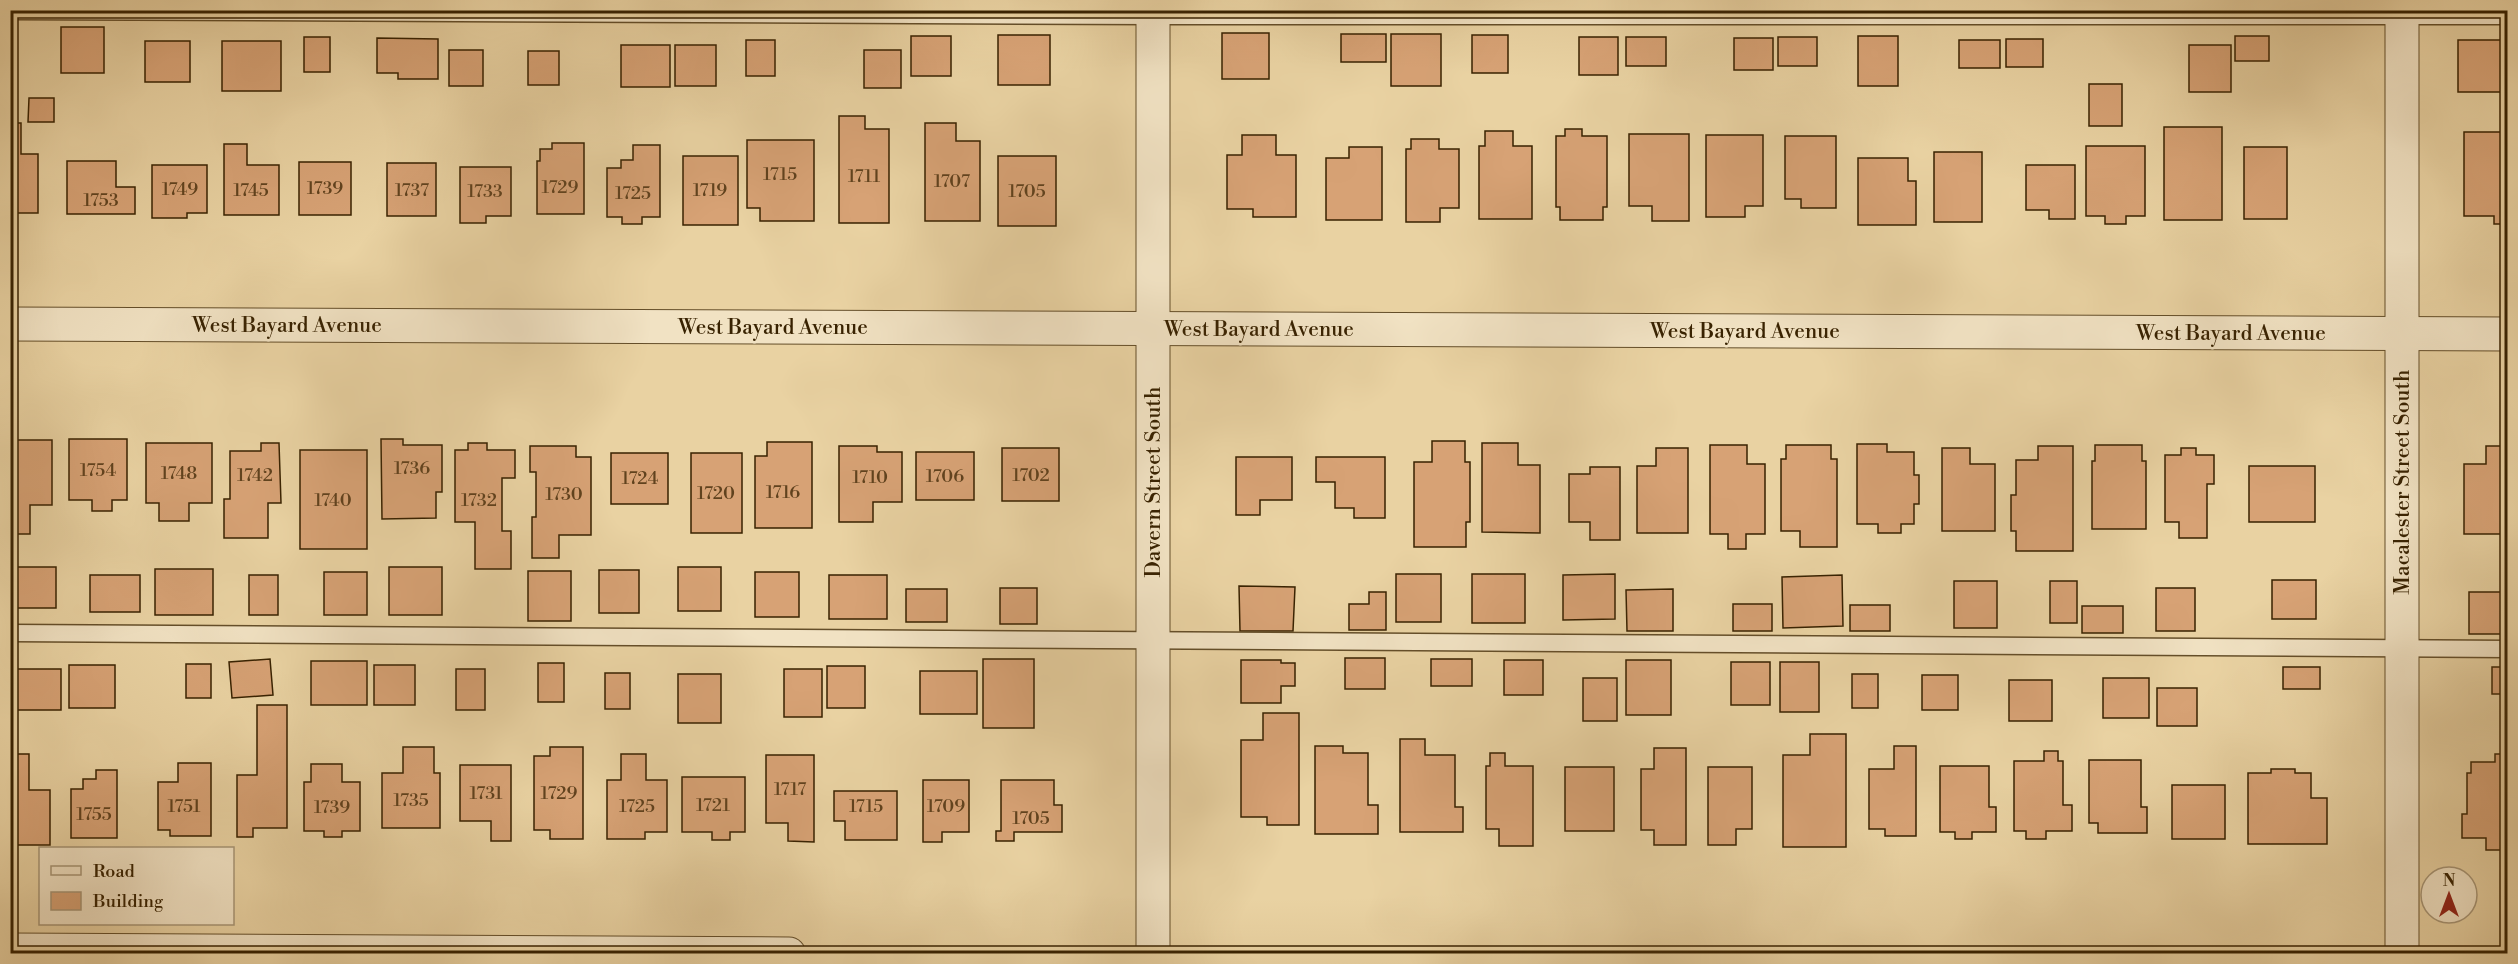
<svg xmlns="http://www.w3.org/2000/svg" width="2518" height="964" font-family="'Libre Bodoni',serif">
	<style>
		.building { fill: #d7a275; stroke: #382201; stroke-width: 1.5 }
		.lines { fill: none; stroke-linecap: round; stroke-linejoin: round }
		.service-casing { stroke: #644e29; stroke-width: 19 }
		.minor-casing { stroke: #644e29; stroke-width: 35 }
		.service { stroke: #f1e2c3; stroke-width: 16 }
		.minor { stroke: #f1e2c3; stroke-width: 33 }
		.labels { text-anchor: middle; stroke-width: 5; stroke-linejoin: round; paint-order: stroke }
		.number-label { font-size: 18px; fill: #60421e }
		.street-label { font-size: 21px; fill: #382201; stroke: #f1e2c3 }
	</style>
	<rect width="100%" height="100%" fill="#e9d2a2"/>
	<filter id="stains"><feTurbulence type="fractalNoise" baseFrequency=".00333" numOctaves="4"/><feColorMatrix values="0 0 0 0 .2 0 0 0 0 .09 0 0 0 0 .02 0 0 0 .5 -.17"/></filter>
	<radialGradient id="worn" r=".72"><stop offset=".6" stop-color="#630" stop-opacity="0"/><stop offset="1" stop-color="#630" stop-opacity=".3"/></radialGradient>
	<!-- building -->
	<g class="building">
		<rect x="61" y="27" width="43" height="46"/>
		<rect x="1222" y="33" width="47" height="46"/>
		<rect x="1341" y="34" width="45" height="28"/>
		<rect x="1391" y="34" width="50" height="52"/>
		<rect x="998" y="35" width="52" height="50"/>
		<rect x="1472" y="35" width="36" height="38"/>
		<rect x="911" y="36" width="40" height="40"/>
		<rect x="1858" y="36" width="40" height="50"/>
		<rect x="2235" y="36" width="34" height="25"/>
		<rect x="304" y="37" width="26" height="35"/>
		<rect x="1579" y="37" width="39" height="38"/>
		<rect x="1626" y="37" width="40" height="29"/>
		<rect x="1778" y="37" width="39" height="29"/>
		<path d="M377,38L438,39V79H398V73H377Z"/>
		<rect x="1734" y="38" width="39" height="32"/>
		<rect x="2006" y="39" width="37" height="28"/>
		<rect x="746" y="40" width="29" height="36"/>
		<rect x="1959" y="40" width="41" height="28"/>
		<rect x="2458" y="40" width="50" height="52"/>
		<rect x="145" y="41" width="45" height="41"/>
		<rect x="222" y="41" width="59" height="50"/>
		<rect x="621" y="45" width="49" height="42"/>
		<rect x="675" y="45" width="41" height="41"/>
		<rect x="2189" y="45" width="42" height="47"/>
		<rect x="449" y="50" width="34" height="36"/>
		<rect x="864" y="50" width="37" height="38"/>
		<rect x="528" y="51" width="31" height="34"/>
		<rect x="2089" y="84" width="33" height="42"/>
		<path d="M29,98H54V122H28Z"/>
		<path d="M839,116H865V129H889V223H839Z"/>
		<path d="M10,123H21V154H38V213H10Z"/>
		<path d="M925,123H956V141H980V221H925Z"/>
		<rect x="2164" y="127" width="58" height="93"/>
		<path d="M1565,129H1582V136H1607V207H1603V220H1560V207H1556V136H1565Z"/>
		<path d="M1485,131H1513V146H1532V219H1479V146H1485Z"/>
		<path d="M2464,132H2502V155H2508V224H2494V216H2464Z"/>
		<path d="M1629,134H1689V221H1652V206H1629Z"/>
		<path d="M1242,135H1276V155H1296V217H1253V209H1227V155H1242Z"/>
		<path d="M1706,135H1763V206H1745V217H1706Z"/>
		<path d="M1785,136H1836V208H1801V199H1785Z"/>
		<path d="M1411,139H1439V149H1459V208H1440V222H1406V149H1411Z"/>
		<path d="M747,140H814V221H760V208H747Z"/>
		<path d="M552,143H584V214H537V161H540V149H552Z"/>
		<path d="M224,144H247V165H279V215H224Z"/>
		<path d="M633,145H660V217H642V224H622V217H607V168H621V160H633Z"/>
		<path d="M2086,146H2145V216H2126V224H2105V216H2086Z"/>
		<path d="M1349,147H1382V220H1326V158H1349Z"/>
		<rect x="2244" y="147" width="43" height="72"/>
		<rect x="1934" y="152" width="48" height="70"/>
		<rect x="683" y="156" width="55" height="69"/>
		<rect x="998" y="156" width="58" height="70"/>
		<path d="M1858,158H1908V181H1916V225H1858Z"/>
		<path d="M67,161H116V187H135V214H67Z"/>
		<rect x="299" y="162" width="52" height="53"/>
		<rect x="387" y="163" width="49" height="53"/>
		<path d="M152,165H207V213H187V218H152Z"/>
		<path d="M2026,165H2075V219H2049V210H2026Z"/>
		<path d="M460,167H511V216H486V223H460Z"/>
		<path d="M69,439H127V500H112V511H92V500H69Z"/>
		<path d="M381,439H403V445H442V492H436V518L382,519Z"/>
		<path d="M10,440H52V505H30V534H10Z"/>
		<path d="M1432,441H1465V462H1470V522H1466V547H1414V462H1432Z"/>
		<path d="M767,442H812V528H755V456H767Z"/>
		<path d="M146,443H212V503H189V521H159V503H146Z"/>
		<path d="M261,443H279L281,503H268V538H224V499H230V451H261Z"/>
		<path d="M468,443H487V450H515V478H502V531H511V569H475V522H455V450H468Z"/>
		<path d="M1482,443H1518V465H1540V533L1482,532Z"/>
		<path d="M1857,444H1887V452H1914V475H1919V504H1914V524H1901V533H1878V524H1857Z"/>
		<path d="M1710,445H1747V464H1765V534H1746V549H1728V534H1710Z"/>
		<path d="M1786,445H1831V459H1837V547H1800V531H1781V459H1786Z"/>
		<path d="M2095,445H2142V461H2146V529H2092V461H2095Z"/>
		<path d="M530,446H576V457H591V535H559V558H532V517H536V472H530Z"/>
		<path d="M839,446H877V452H902V502H873V522H839Z"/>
		<path d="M2038,446H2073V551H2016V531H2011V495H2016V460H2038Z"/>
		<path d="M2486,446H2508V534H2464V464H2486Z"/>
		<rect x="1002" y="448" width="57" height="53"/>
		<path d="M1656,448H1688V533H1637V466H1656Z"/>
		<path d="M1942,448H1970V464H1995V531H1942Z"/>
		<path d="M2181,448H2196V455H2214V484H2207V538H2179V522H2165V455H2181Z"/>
		<rect x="300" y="450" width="67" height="99"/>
		<rect x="916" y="452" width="58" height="48"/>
		<rect x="611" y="453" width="57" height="51"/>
		<rect x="691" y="453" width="51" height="80"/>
		<path d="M1236,457H1292V500H1260V515H1236Z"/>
		<path d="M1316,457H1385V518H1354V508H1335V482H1316Z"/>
		<rect x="2249" y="466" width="66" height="56"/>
		<path d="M1590,467H1620V540H1590V522H1569V474H1590Z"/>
		<rect x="10" y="567" width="46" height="41"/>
		<rect x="389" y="567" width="53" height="48"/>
		<rect x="678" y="567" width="43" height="44"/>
		<rect x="155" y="569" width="58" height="46"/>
		<rect x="599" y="570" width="40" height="43"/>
		<rect x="528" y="571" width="43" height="50"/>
		<rect x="324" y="572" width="43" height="43"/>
		<rect x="755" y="572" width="44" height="45"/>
		<rect x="1396" y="574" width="45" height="48"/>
		<rect x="1472" y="574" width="53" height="49"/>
		<path d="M1615,574V619L1563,620V575Z"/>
		<rect x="90" y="575" width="50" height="37"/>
		<rect x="249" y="575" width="29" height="40"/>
		<rect x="829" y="575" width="58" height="44"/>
		<path d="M1842,575L1843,626L1783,628L1782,577Z"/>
		<rect x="2272" y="580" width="44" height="39"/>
		<rect x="1954" y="581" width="43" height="47"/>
		<rect x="2050" y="581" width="27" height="42"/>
		<path d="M1239,586L1295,587L1293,631H1240Z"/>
		<rect x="1000" y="588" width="37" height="36"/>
		<rect x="2156" y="588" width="39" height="43"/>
		<rect x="906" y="589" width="41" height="33"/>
		<path d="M1673,589V631H1627L1626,590Z"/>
		<path d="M1369,592H1386V630H1349V604H1369Z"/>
		<rect x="2469" y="592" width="39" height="42"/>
		<rect x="1733" y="604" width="39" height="27"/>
		<rect x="1850" y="605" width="40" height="26"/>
		<rect x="2082" y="606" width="41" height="27"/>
		<rect x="1345" y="658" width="40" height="31"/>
		<path d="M270,659L273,695L232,698L229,662Z"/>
		<rect x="983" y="659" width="51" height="69"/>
		<rect x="1431" y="659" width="41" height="27"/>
		<path d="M1241,660H1281V663H1295V686H1281V703H1241Z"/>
		<rect x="1504" y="660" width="39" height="35"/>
		<rect x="1626" y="660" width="45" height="55"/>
		<rect x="311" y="661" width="56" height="44"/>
		<rect x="1731" y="662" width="39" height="43"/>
		<rect x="1780" y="662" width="39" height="50"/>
		<rect x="538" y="663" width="26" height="39"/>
		<rect x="186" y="664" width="25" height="34"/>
		<rect x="69" y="665" width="46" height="43"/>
		<rect x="374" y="665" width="41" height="40"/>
		<rect x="827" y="666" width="38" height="42"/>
		<rect x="2283" y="667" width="37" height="22"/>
		<rect x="2492" y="667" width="16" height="27"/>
		<rect x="10" y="669" width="51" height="41"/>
		<rect x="456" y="669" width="29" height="41"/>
		<rect x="784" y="669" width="38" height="48"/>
		<rect x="920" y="671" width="57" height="43"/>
		<rect x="605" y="673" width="25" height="36"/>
		<rect x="678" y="674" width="43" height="49"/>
		<rect x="1852" y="674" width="26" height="34"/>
		<rect x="1922" y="675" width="36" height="35"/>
		<rect x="1583" y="678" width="34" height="43"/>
		<rect x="2103" y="678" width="46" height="40"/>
		<rect x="2009" y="680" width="43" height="41"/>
		<rect x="2157" y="688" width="40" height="38"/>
		<path d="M257,705H287V828H253V837H237V775H257Z"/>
		<path d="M1263,713H1299V825H1267V817H1241V740H1263Z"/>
		<path d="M1810,734H1846V847H1783V755H1810Z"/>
		<path d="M1400,739H1425V755H1455V807H1463V832H1400Z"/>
		<path d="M1315,746H1343V753H1368V805H1378V834H1315Z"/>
		<path d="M1894,746H1916V836H1885V829H1869V769H1894Z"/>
		<path d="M403,747H434V773H440V828H382V773H403Z"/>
		<path d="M550,747H583V839H550V830H534V756H550Z"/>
		<path d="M1654,748H1686V845H1654V830H1641V769H1654Z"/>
		<path d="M2044,751H2058V761H2063V805H2072V831H2046V839H2026V831H2014V761H2044Z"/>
		<path d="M1490,753H1505V766H1533V846H1499V829H1486V766H1490Z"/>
		<path d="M10,754H29V790H50V845H10Z"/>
		<path d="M621,754H646V780H667V832H645V839H607V780H621Z"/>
		<path d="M2495,754H2508V841H2504V850H2486V838H2462V814H2467V773H2471V762H2495Z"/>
		<path d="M766,755H814V842L788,841V823H766Z"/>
		<path d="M2089,760H2141V807H2147V833H2098V823H2089Z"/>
		<path d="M178,763H211V836H170V830H158V782H178Z"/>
		<path d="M311,764H342V782H360V831H342V837H324V831H304V782H311Z"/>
		<path d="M460,765H511V841H491V821H460Z"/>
		<path d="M1940,766H1989V807H1996V832H1972V839H1955V832H1940Z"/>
		<rect x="1565" y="767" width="49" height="64"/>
		<path d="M1708,767H1752V829H1736V845H1708Z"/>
		<path d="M2271,769H2295V773H2311V798H2327V844H2248V773H2271Z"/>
		<path d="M96,770H117V838H71V789H83V779H96Z"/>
		<path d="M682,777H745V832H730V840H712V832H682Z"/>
		<path d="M923,780H969V832H942V842H923Z"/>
		<path d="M1001,780H1054V805H1062V832H1014V841H996V831H1001Z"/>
		<rect x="2172" y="785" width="53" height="54"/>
		<path d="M834,791H897V840H845V821H834Z"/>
	</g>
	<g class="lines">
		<!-- service casing -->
		<g class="service-casing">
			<g id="service">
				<path d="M10,11L1153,16H2508"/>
				<path d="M10,633L2508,649"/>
			</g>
		</g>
		<!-- minor casing -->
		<g class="minor-casing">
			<g id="minor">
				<path d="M1153,10V954"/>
				<path d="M2402,10V954"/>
				<path d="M10,324L2508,334"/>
				<path d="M10,950L789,954"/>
			</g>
		</g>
		<!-- service -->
		<use href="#service" class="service"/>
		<!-- minor -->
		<use href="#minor" class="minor"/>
	</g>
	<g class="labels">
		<!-- number labels -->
		<g class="number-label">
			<text x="780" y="180">1715</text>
			<text x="864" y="182">1711</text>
			<text x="952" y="187">1707</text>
			<text x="560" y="193">1729</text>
			<text x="325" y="194">1739</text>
			<text x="180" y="195">1749</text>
			<text x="251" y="196">1745</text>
			<text x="412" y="196">1737</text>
			<text x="710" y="196">1719</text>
			<text x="485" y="197">1733</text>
			<text x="1027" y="197">1705</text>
			<text x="633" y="199">1725</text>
			<text x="101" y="206">1753</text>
			<text x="412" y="474">1736</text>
			<text x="98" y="476">1754</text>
			<text x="179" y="479">1748</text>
			<text x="255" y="481">1742</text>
			<text x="1031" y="481">1702</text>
			<text x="945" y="482">1706</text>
			<text x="870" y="483">1710</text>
			<text x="640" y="484">1724</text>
			<text x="783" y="498">1716</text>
			<text x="716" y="499">1720</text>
			<text x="564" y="500">1730</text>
			<text x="333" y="506">1740</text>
			<text x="479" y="506">1732</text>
			<text x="790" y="795">1717</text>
			<text x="486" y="799">1731</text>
			<text x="559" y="799">1729</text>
			<text x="411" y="806">1735</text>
			<text x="713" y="811">1721</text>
			<text x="184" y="812">1751</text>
			<text x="637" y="812">1725</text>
			<text x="866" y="812">1715</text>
			<text x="946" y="812">1709</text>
			<text x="332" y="813">1739</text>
			<text x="94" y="820">1755</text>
			<text x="1031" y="824">1705</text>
		</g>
		<!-- street labels -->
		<g class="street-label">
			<text x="287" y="332">West Bayard Avenue</text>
			<text x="773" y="334">West Bayard Avenue</text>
			<text x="1259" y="336">West Bayard Avenue</text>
			<text x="1745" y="338">West Bayard Avenue</text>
			<text x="2231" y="340">West Bayard Avenue</text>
			<text transform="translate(1153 482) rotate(-90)" y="7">Davern Street South</text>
			<text transform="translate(2402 482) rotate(-90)" y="7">Macalester Street South</text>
		</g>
	</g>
	<!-- margin -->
	<rect width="2518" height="964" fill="none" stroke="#e9d2a2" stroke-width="36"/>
	<rect x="12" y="12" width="2494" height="940" fill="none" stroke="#382201" stroke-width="3"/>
	<rect x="18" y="18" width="2482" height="928" fill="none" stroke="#382201" stroke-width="1.5"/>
	<!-- legend -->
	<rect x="39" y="847" width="195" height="78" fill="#f1e2c3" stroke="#a79575" stroke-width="1.5"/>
	<rect x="51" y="866" width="30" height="9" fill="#f1e2c3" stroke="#a79575" stroke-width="1.5"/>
	<text x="93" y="877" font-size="18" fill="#382201">Road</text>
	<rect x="51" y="892" width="30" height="18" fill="#d7a275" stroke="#a79575" stroke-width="1.5"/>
	<text x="93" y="907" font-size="18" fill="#382201">Building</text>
	<!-- north arrow -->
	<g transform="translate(2449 895)"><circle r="28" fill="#f1e2c3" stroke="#a79575" stroke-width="1.5"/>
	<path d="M0-4.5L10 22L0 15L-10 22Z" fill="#8f2418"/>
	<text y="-9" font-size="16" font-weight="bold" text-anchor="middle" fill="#382201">N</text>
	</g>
	<rect width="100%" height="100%" filter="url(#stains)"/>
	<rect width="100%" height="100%" fill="url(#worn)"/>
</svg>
